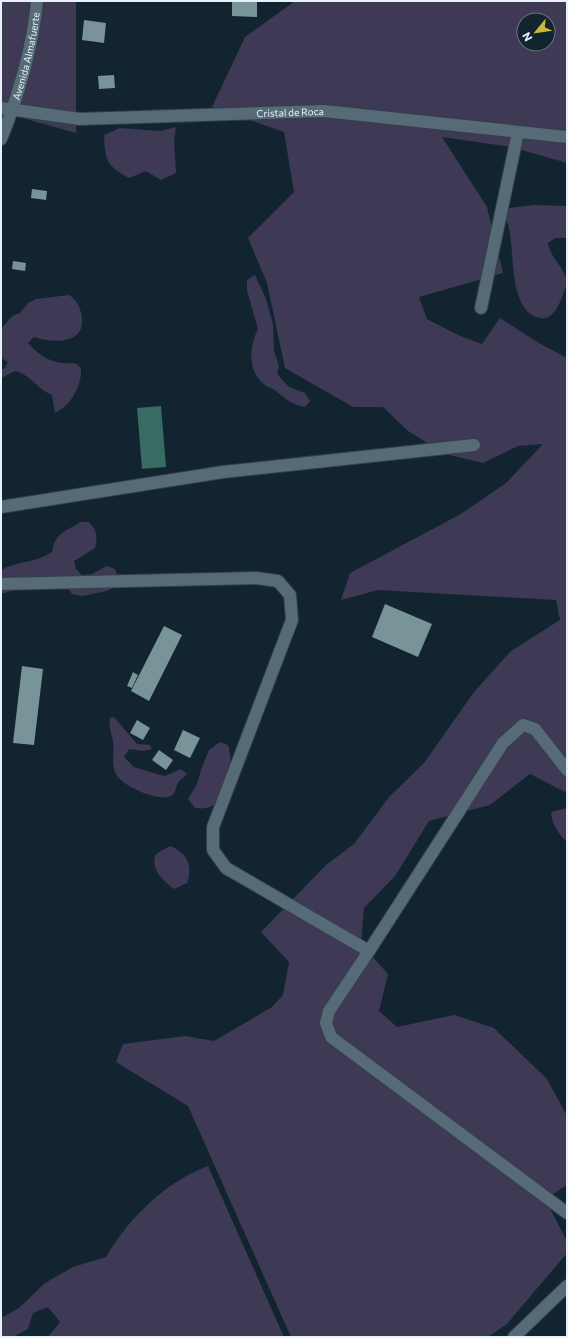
<svg xmlns="http://www.w3.org/2000/svg" width="568" height="1338" font-family="Commissioner,sans-serif">
	<style>
		.green { fill: #3e3a55; fill-rule: evenodd }
		.water { fill: #386b63 }
		.building { fill: #789498 }
		.lines { fill: none; stroke-linecap: round; stroke-linejoin: round }
		.minor-casing { stroke: #334048; stroke-width: 14 }
		.minor { stroke: #566a77; stroke-width: 12 }
		.labels { text-anchor: middle; stroke-width: 4; stroke-linejoin: round; paint-order: stroke }
		.street-label { font-size: 10px; fill: #e7f3fa; stroke: #12242f }
	</style>
	<rect width="100%" height="100%" fill="#12242f"/>
	<!-- green -->
	<g class="green">
		<path d="M1,1H76V133L1,112Z"/>
		<path d="M295,1H567V163L511,147L442,137L487,207L503,273L419,297L427,319L460,336L482,344L500,318L539,343L567,358V790L565,792L530,774L490,805L429,821L395,876L364,908L361,944L388,974L379,1011L397,1027L454,1015L494,1028L547,1079L567,1116V1185L545,1199L567,1241V1253L507,1324L488,1337H291L188,1106L116,1062L123,1044L185,1036L214,1041L272,1007L283,995L289,962L261,932L326,865L354,844L389,797L424,763L474,692L511,651L560,620L556,600L378,590L341,600L350,573L461,514L506,483L543,444L518,446L483,463L445,454L408,431L383,407H353L285,368L267,283L248,238L294,192L284,132L212,107L245,37ZM524,20H548V44H524Z"/>
		<path d="M176,127L174,140L176,173L161,180L146,171L129,178C106,166 105,159 104,135L120,128L160,131Z"/>
		<path d="M534,205L567,206V238H555L548,243C550,258 565,267 567,283C563,294 556,322 540,318C508,312 515,252 509,228C508,223 504,217 501,212L509,208Z"/>
		<path d="M255,275L266,299L273,324L274,351L279,366L277,374L289,387L305,393L310,401L305,407C292,405 286,399 276,391C273,388 268,388 265,385C247,372 249,346 258,329L247,290V280Z"/>
		<path d="M69,295C76,300 79,304 81,313C89,344 55,344 34,337L28,343C41,358 55,365 75,363L81,368C82,386 71,405 55,413L52,395C37,389 30,374 15,371L1,378V369H4L8,362L1,358V329L12,316L20,313L28,303L36,299Z"/>
		<path d="M81,522H89C97,531 98,537 95,548L74,561L76,569L82,575L92,574L107,566L115,569L119,579L115,587L107,591L82,596L72,594L67,587L23,584L8,592L1,594V570C17,561 36,563 52,552C55,533 66,531 81,522Z"/>
		<path d="M114,717L137,744L150,745L152,749L143,751L129,749L124,757L134,767L160,775L165,776L181,769L187,774C184,778 180,779 178,783C175,788 177,792 171,796C158,802 120,786 115,772C111,762 115,751 113,742C112,733 108,728 110,718Z"/>
		<path d="M220,742L228,745C235,770 229,813 195,808L188,799L197,784L202,767L209,750Z"/>
		<path d="M567,808V842C558,834 552,824 551,812Z"/>
		<path d="M170,846C187,853 193,865 187,883L174,889C164,882 149,868 156,854Z"/>
		<path d="M208,1166L284,1337H48L60,1322L48,1307L33,1313L28,1329L13,1337H1V1318L19,1308L45,1283L73,1267L106,1257C129,1218 165,1182 208,1166Z"/>
	</g>
	<!-- water -->
	<path class="water" d="M161,406L166,467L142,469L137,408Z"/>
	<!-- building -->
	<g class="building">
		<path d="M232,1H257V17L232,16Z"/>
		<path d="M84,20L106,23L104,43L82,40Z"/>
		<path d="M114,75L115,88L99,89L98,76Z"/>
		<path d="M32,189L47,191L46,200L31,198Z"/>
		<path d="M13,261L26,263L25,271L12,269Z"/>
		<path d="M385,604L432,624L418,657L372,637Z"/>
		<path d="M164,626L182,635L149,701L131,691Z"/>
		<path d="M22,666L43,669L34,745L13,743Z"/>
		<path d="M133,672L138,675L132,688L127,686Z"/>
		<path d="M137,720L150,728L143,740L130,733Z"/>
		<path d="M183,730L200,738L190,758L174,750Z"/>
		<path d="M159,750L173,760L166,770L152,760Z"/>
	</g>
	<g class="lines">
		<!-- minor casing -->
		<g class="minor-casing">
			<g id="minor">
				<path id="s1" d="M1,108L80,119L324,111L567,137"/>
				<path id="s2" d="M1,139C18,98 33,46 37,1"/>
				<path d="M481,308L518,132"/>
				<path d="M1,507L223,472L474,445"/>
				<path d="M1,584L256,578L278,581L290,595L292,620L213,827V850L226,868L369,951"/>
				<path d="M567,770L535,729L523,725L503,743L369,951L329,1011L326,1023L331,1037L567,1213"/>
				<path d="M514,1337L567,1286"/>
			</g>
		</g>
		<!-- minor -->
		<use href="#minor" class="minor"/>
	</g>
	<g class="labels">
		<!-- street labels -->
		<g class="street-label">
			<text dy="4" stroke="none"><textPath href="#s2" startOffset="87">Avenida Almafuerte</textPath></text>
			<text dy="4" stroke="none"><textPath href="#s1" startOffset="290">Cristal de Roca</textPath></text>
		</g>
	</g>
	<!-- border -->
	<rect width="568" height="1338" fill="none" stroke="#e7f3fa" stroke-width="4"/>
	<!-- north arrow -->
	<g transform="translate(536 32) rotate(241)"><circle r="19" fill="#12242f" stroke="#677780"/>
	<path d="M0-3L7 15L0 10L-7 15Z" fill="#ceb837"/>
	<text y="-6" font-size="11" font-weight="bold" text-anchor="middle" fill="#e7f3fa">N</text>
	</g>
</svg>
